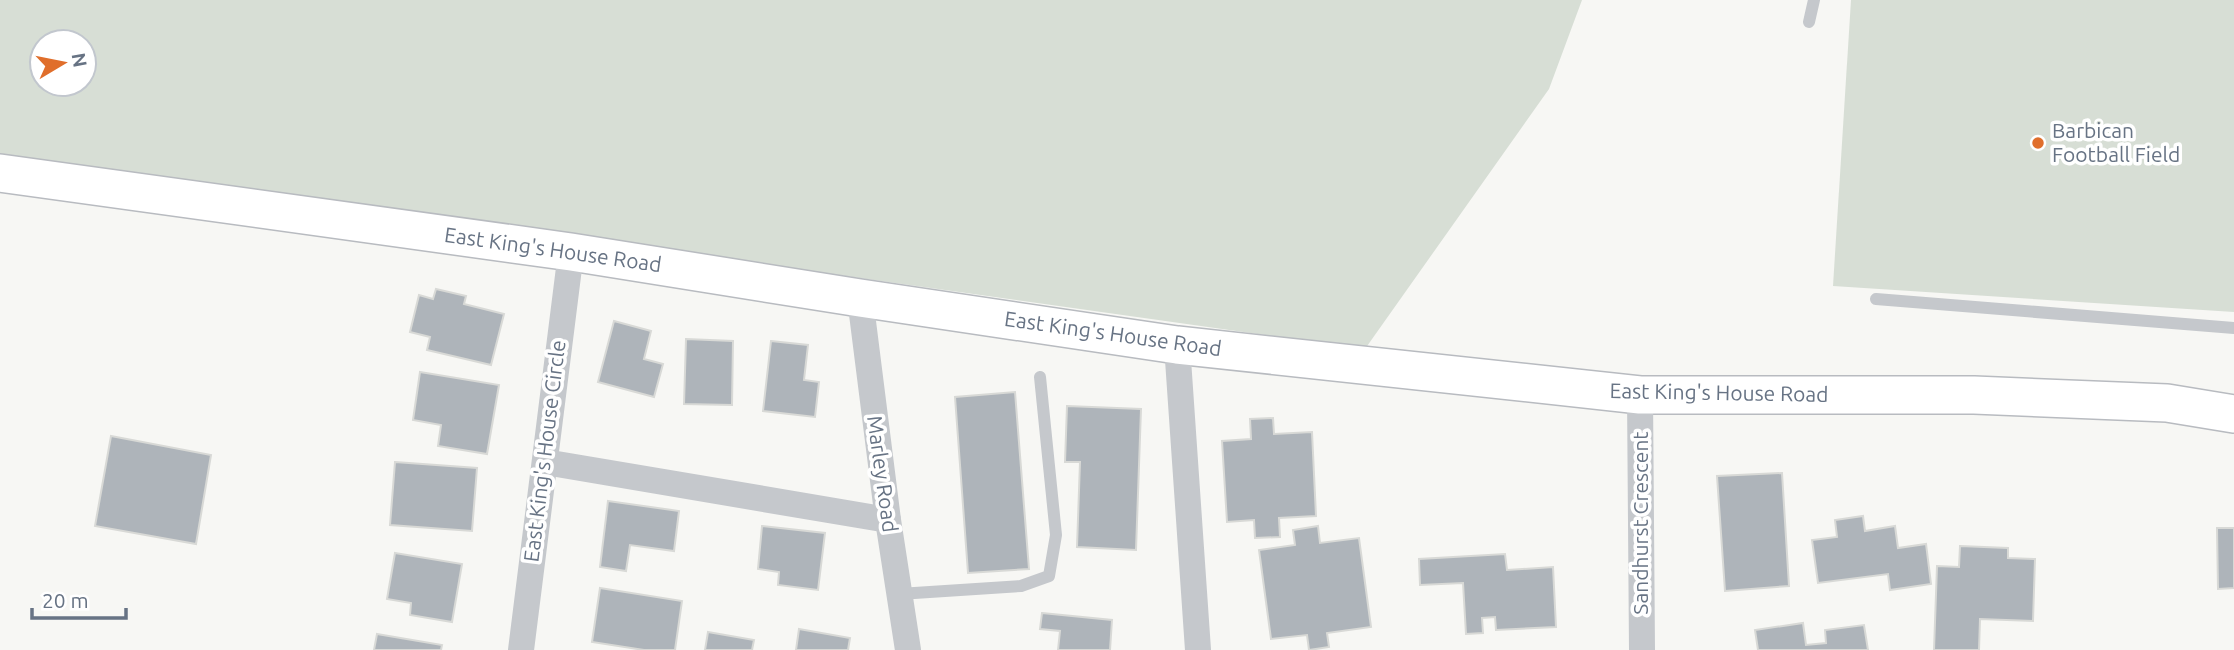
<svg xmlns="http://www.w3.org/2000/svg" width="2234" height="650" font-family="Ubuntu,sans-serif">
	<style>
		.green { fill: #d7ded5; fill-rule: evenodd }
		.building { fill: #aeb4ba; stroke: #d8d9d6; stroke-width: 2 }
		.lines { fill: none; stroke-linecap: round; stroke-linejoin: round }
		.secondary-casing { stroke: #b8bbc0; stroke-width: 40 }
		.lane { stroke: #c5c8cc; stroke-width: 12 }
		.street { stroke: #c5c8cc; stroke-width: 26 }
		.secondary { stroke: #fff; stroke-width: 37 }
		.poi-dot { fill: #e06e2b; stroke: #fff; stroke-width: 2.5 }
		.labels { text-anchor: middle; stroke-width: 7; stroke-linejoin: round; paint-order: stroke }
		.poi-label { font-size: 21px; fill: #677384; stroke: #fff; text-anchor: start }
		.street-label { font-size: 21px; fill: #677384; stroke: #fff }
	</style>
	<rect width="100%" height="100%" fill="#f7f7f4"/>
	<!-- green -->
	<g class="green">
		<path d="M0,0H1582L1549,89L1365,349L0,157ZM42,42H84V84H42Z"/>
		<path d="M1851,0H2234V312L1833,286Z"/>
	</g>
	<!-- building -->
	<g class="building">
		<path d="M436,289L466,296L464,304L504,314L491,365L427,350L430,337L410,332L419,295L433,299Z"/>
		<path d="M614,321L651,331L644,359L663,364L654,397L598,382Z"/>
		<path d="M686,339L733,341L732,405L684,404Z"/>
		<path d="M771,341L808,345L804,380L819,382L815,417L763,411Z"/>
		<path d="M420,372L499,385L487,454L438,446L441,425L413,420Z"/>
		<path d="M1015,392L1029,569L968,573L955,397Z"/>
		<path d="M1067,406L1141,409L1136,550L1077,547L1080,462H1065Z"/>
		<path d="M1273,418L1274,434L1312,432L1316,516L1279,518L1280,537L1255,538L1254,520L1227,522L1222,441L1251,439L1250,419Z"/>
		<path d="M111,436L211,455L196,544L95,526Z"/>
		<path d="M395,462L477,468L472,531L390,525Z"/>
		<path d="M1782,473L1789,586L1725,591L1717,476Z"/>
		<path d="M608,501L679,511L674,551L630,545L626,571L600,567Z"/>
		<path d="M1863,516L1865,531L1895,526L1898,548L1926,544L1931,584L1890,590L1888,574L1818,583L1812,540L1837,537L1835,520Z"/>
		<path d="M762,526L825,533L818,590L778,585L779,572L758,569Z"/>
		<path d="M1318,526L1320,543L1359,538L1371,627L1327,633L1329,647L1309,650L1307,635L1271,639L1259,550L1295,545L1293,530Z"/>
		<path d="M2217,528H2234V588L2218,589Z"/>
		<path d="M1960,546L2008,548V558L2035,559L2033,621L1980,619L1979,650H1934L1937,566L1959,567Z"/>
		<path d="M395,553L462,564L452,622L410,615L411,603L387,599Z"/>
		<path d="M1505,554L1507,570L1553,567L1556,627L1496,630L1495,617L1482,618L1483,633L1466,634L1463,583L1420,585L1419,559Z"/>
		<path d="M600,588L682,601L675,650H644L592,642Z"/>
		<path d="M1042,613L1112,620L1110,650H1058L1060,631L1040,629Z"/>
		<path d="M1803,623L1806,645L1826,643L1825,630L1864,625L1868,650H1758L1755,630Z"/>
		<path d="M799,629L850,638L848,650H796Z"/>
		<path d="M708,632L754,640L752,650H705Z"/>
		<path d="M377,634L442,645L441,650H374Z"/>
	</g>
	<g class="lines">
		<!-- secondary casing -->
		<g class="secondary-casing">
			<path id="secondary" d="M0,173L571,252L860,298L1177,345L1640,395H1974L2167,403L2234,414"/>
		</g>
		<!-- lane -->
		<g class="lane">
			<path d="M1809,22L1814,0"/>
			<path d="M1876,299L2234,328"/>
			<path d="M899,594L1021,586L1049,576L1056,535L1040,377"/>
		</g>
		<!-- street -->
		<g class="street">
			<path d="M860,298L888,520L908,650"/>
			<path d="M1177,345L1198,650"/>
			<path d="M1640,395L1642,650"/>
			<path d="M545,462L888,520"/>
			<path d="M521,650L571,252"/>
		</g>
		<!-- secondary -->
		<use href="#secondary" class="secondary"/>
	</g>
	<!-- markers -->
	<circle class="poi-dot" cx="2038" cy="143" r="7"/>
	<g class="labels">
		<!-- poi labels -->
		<g class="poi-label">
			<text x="2052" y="138">Barbican<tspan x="2052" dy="24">Football Field</tspan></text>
		</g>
		<!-- street labels -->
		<g class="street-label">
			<text transform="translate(553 250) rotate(8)" y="7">East King's House Road</text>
			<text transform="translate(1113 334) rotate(8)" y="7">East King's House Road</text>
			<text transform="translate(1719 393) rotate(1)" y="7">East King's House Road</text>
			<text transform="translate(545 451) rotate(-83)" y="7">East King's House Circle</text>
			<text transform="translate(882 474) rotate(82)" y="7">Marley Road</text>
			<text transform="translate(1641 523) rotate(-90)" y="7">Sandhurst Crescent</text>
		</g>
	</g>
	<!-- north arrow -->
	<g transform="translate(63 63) rotate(80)"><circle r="33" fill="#ffffff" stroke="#c2c7ce" stroke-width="2"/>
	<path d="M0-5L12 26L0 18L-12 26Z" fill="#e06e2b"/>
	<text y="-10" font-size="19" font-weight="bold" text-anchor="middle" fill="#677384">N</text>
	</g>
	<!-- scale -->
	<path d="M32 608v10h94v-10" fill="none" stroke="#677384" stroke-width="3.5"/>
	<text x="42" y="608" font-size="21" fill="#677384" stroke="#ffffff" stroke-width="5" paint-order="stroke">20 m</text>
</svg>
